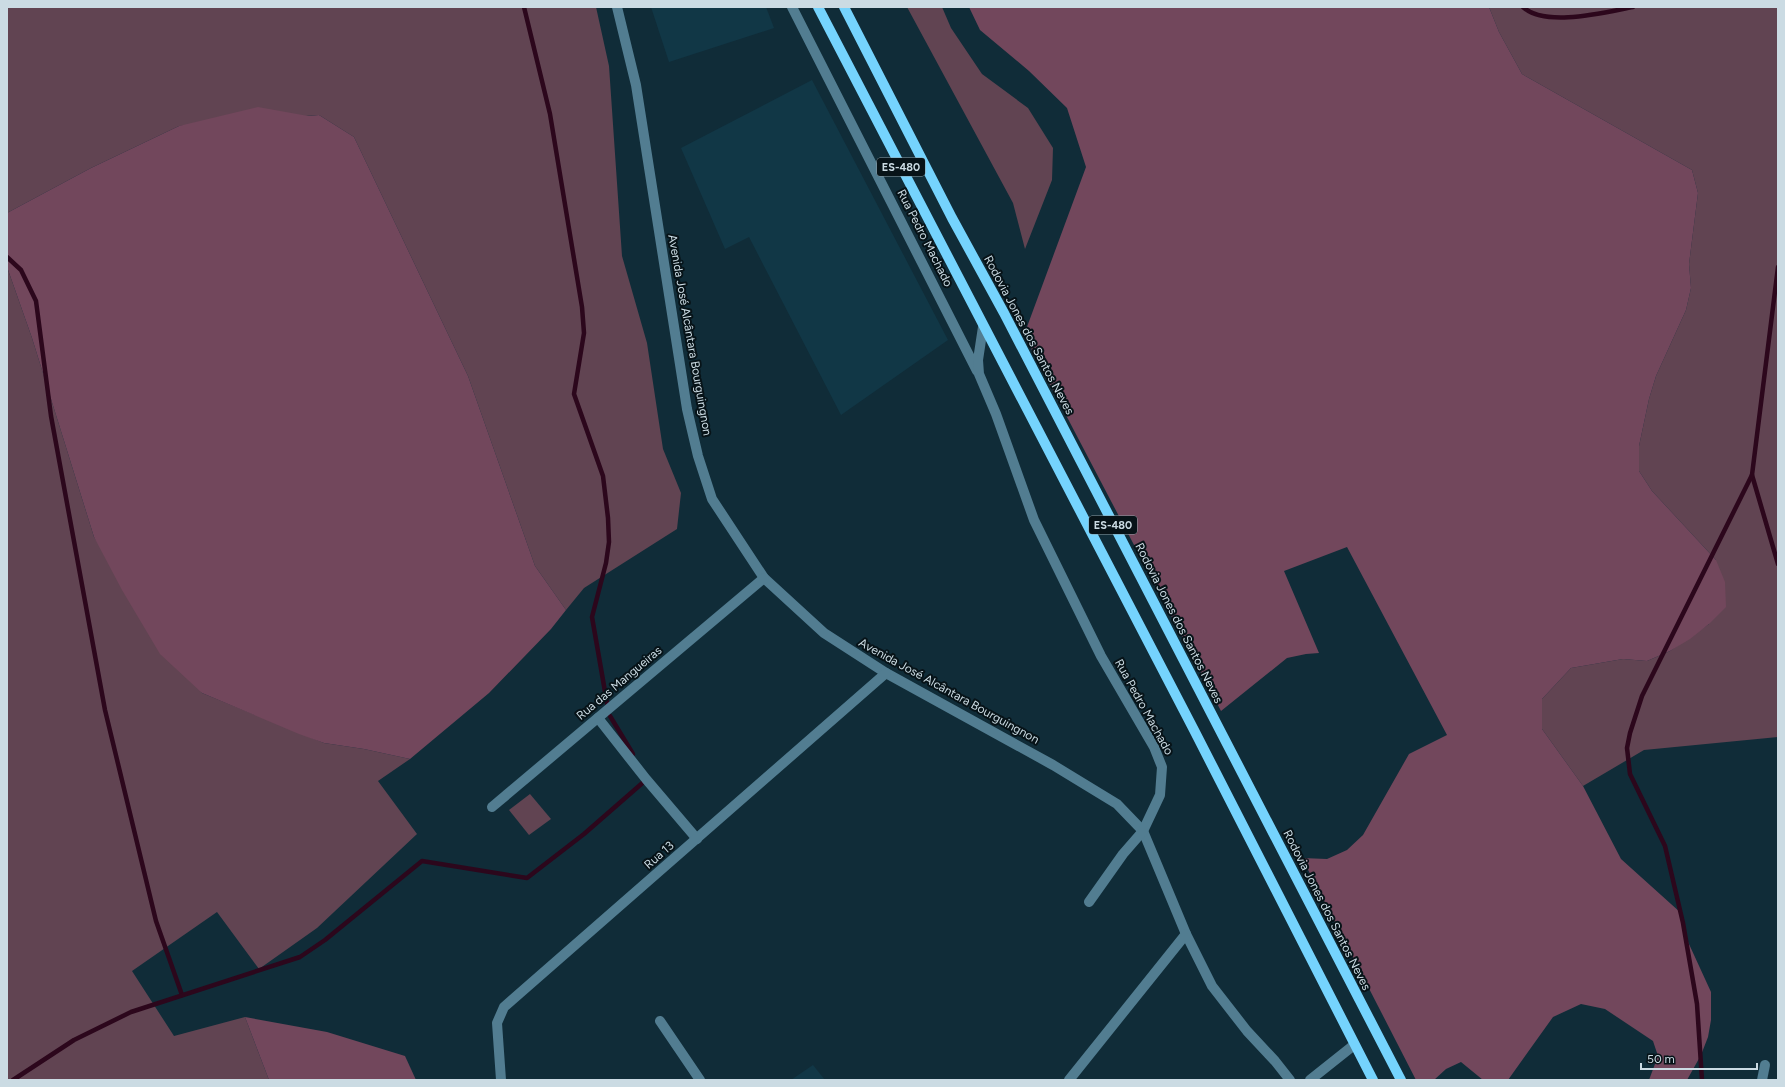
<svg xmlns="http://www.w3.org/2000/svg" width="1785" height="1087" font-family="Figtree,sans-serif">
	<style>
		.built { fill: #113746 }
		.green { fill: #614452 }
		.forest { fill: #72475c }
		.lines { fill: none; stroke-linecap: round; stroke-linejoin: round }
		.stream { stroke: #2c071c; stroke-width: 4.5 }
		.minor { stroke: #527d91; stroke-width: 10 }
		.major { stroke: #75d3fd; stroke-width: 10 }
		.labels { text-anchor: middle; stroke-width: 4; stroke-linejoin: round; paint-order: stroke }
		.shield { fill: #071318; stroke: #909fa6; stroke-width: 1 }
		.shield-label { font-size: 11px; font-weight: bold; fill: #cbdbe3 }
		.street-label { font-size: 12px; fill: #cbdbe3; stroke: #071318 }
	</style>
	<rect width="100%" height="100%" fill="#102c38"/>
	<!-- built -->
	<g class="built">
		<path d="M651,7H766L774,28L669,62Z"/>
		<path d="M812,80L948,340L841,415L749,237L725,249L681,148Z"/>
		<path d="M813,1065L825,1080H791Z"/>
	</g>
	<!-- green -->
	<g class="green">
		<path d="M7,7H596L609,66L622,256L647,343L663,449L681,493L677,529L584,588L566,610L535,566L468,376L354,137L319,115L179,126L91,168L7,213Z"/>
		<path d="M907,7H942L951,28L982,74L1028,108L1053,148L1052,180L1025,249L1013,203Z"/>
		<path d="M1489,7H1778V737L1644,750L1583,786L1542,729V699L1571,668L1623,659L1647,661L1670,651L1709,624L1716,560L1652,491L1639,471V446L1649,399L1656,376L1686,310L1691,288L1689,264L1698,193L1692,170L1522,74L1499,32Z"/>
		<path d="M7,267L32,338L94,537L202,693L324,743L364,749L410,759L378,781L417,834L317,928L259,969L217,912L132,971L174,1036L245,1017L269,1080H7Z"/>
		<path d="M530,794L551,819L529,835L509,810Z"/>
	</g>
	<!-- forest -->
	<g class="forest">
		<path d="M969,7H1489L1499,32L1522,74L1692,170L1698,193L1689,264L1691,288L1686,310L1656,376L1649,399L1639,446V471L1652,491L1716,560L1725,582L1726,607L1709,624L1690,639L1670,651L1647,661L1623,659L1571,668L1542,699V729L1583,786L1621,859L1681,913L1683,931L1711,992V1020L1708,1037L1701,1055L1687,1080H1649L1658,1056L1653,1041L1605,1009L1581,1004L1553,1017L1508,1080H1483L1461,1062L1446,1069L1434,1080H1416L1302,858L1327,859L1347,850L1363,835L1409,754L1447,735L1347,547L1284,571L1319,653L1306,654L1287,658L1221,711L1024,335L1086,167L1067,108L1029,71L980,30Z"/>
		<path d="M258,107L308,116L319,115L354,137L468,376L535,566L566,610L551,629L489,693L410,759L364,749L324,743L299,734L202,693L160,654L122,590L94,537L32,338L7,267V213L91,168L179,126Z"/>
		<path d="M245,1017L327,1032L405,1056L416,1080H269Z"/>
	</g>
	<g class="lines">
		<!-- stream -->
		<g class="stream">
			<path d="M524,7L550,114L582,307L584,333L574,394L603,476L608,518L609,542L606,563L592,617L607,703"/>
			<path d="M1523,7C1545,28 1606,12 1633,7"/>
			<path d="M7,257L21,270L36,301L51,416L105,710L156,921L182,995"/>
			<path d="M1752,475L1778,564"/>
			<path d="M610,716L633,754"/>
			<path d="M13,1080L74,1040L131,1012L300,957L325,940L422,861L527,878L584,834L647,779"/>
			<path d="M1702,1080L1697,1004L1683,923L1665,846L1630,774L1627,748L1630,733L1642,696L1752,475L1778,267"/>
		</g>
		<!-- minor -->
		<g class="minor">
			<path d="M617,7L636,85L687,409L698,456L712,499L764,578L824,633L886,673L1053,765L1117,804L1143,831L1186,934L1212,986L1247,1031L1275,1061L1290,1080"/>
			<path d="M792,7L977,371"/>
			<path d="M983,327L978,360L979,374L996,414L1034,520L1101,656L1154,747L1162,767L1160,795L1143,831L1123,854L1089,902"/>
			<path d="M598,718L646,779L697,839"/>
			<path d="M492,807L764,578"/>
			<path d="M660,1021L700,1080"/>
			<path d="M501,1080L497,1023L504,1007L886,673"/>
			<path d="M1069,1080L1186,934"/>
			<path d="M1310,1080L1354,1045"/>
			<path d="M1762,1080L1765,1065"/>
		</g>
		<!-- major -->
		<g class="major">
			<path d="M818,7L1194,730L1373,1080"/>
			<path d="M844,7L952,218L1004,313L1401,1080"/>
		</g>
	</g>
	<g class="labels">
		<!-- shield labels -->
		<g class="shield">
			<rect x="877" y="158" width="48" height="18" rx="3"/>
			<rect x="1089" y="516" width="48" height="18" rx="3"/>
		</g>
		<g class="shield-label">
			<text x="901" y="171">ES-480</text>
			<text x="1113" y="529">ES-480</text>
		</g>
		<!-- street labels -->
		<g class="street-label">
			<text transform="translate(925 238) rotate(63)" y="4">Rua Pedro Machado</text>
			<text transform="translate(690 335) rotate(80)" y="4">Avenida José Alcântara Bourguingnon</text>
			<text transform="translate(1029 335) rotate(62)" y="4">Rodovia Jones dos Santos Neves</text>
			<text transform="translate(1179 623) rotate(63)" y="4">Rodovia Jones dos Santos Neves</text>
			<text transform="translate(619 683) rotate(-40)" y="4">Rua das Mangueiras</text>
			<text transform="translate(949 691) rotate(29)" y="4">Avenida José Alcântara Bourguingnon</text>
			<text transform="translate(1144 707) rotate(61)" y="4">Rua Pedro Machado</text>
			<text transform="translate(659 855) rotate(-41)" y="4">Rua 13</text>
			<text transform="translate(1327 910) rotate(63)" y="4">Rodovia Jones dos Santos Neves</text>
		</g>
	</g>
	<!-- border -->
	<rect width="1785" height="1087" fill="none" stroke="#cbdbe3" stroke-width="16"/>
	<!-- scale -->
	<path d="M1641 1063v6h116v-6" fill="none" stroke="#cbdbe3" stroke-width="2"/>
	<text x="1647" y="1063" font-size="12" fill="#cbdbe3" stroke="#071318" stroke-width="3" paint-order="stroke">50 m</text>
</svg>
